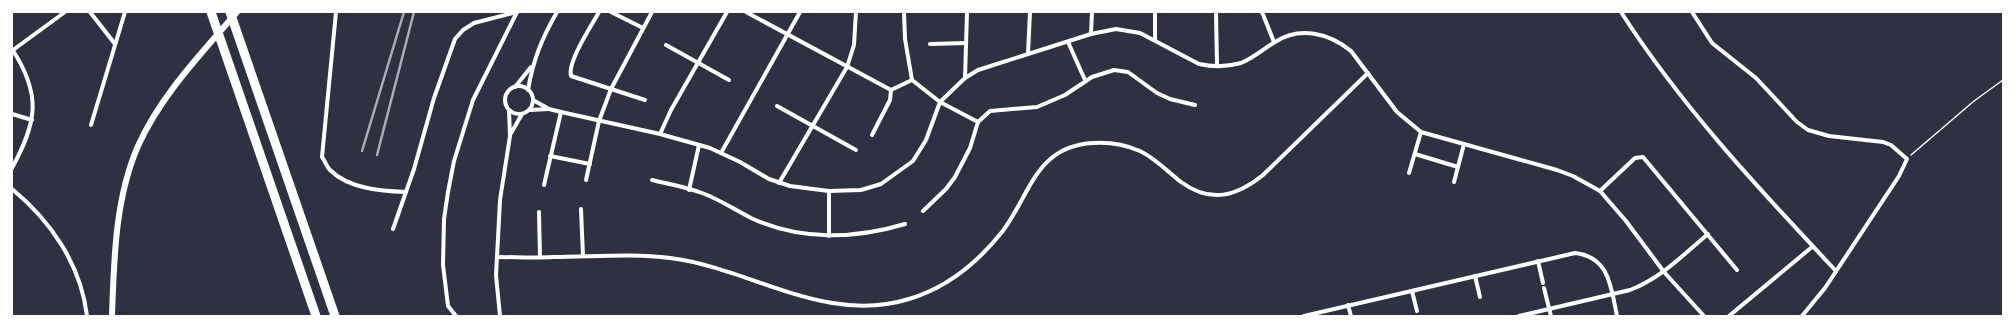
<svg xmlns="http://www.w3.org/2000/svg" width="2015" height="328" font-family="Rubik,sans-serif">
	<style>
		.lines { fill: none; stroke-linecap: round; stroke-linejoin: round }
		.path { stroke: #fff; stroke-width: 1.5 }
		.minor { stroke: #fff; stroke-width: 4 }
		.tertiary { stroke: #fff; stroke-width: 6 }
		.motorway { stroke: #fff; stroke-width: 9 }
		.rail { stroke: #abadb3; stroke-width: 2.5 }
	</style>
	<rect width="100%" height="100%" fill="#2d3142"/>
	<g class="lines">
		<!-- path -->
		<path class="path" d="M1911,155L1974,101L2003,80"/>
		<!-- minor -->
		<g class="minor">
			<path d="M90,12L115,44"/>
			<path d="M336,12L322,157C325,161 327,167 330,170C349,189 382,191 406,192"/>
			<path d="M599,12C592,25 567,62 571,76L645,100"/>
			<path d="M611,12L643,28"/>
			<path d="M746,12L891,90L912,80"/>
			<path d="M904,12L905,39L912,80L940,102L978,122"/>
			<path d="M1216,12L1217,66"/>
			<path d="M1262,12L1274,42"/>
			<path d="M1621,12C1682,107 1759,189 1836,271"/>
			<path d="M1692,12L1712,43L1756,78L1797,122L1808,130L1829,136L1883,142L1891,145L1907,159L1899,176L1825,288L1802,316"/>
			<path d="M1091,34L1092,12"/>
			<path d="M1155,40V12"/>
			<path d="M1068,42L1085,80"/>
			<path d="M930,44L966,43"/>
			<path d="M666,45L729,80"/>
			<path d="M12,49C42,95 37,122 12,168"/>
			<path d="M13,50L65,12"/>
			<path d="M1028,54L1030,12"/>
			<path d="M965,78L967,12"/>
			<circle cx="519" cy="100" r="14"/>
			<path d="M515,87L531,67"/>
			<path d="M528,90C533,60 542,38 557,12"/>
			<path d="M533,100L549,109L561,112L660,134L710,148L740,162L769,179L790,186L829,191L861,190L881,184L913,161L926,140L940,102L965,78L978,70L1091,34L1116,29L1140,33L1199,64C1213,67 1227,67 1241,63C1254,58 1263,49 1275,42C1300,26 1329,33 1351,51L1397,112L1421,132L1557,170L1573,176L1600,191L1626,221L1664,272L1704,316"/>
			<path d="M777,106L856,150"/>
			<path d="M530,110L548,109"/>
			<path d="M12,114L32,120"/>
			<path d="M91,125L125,12"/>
			<path d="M660,134L671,110L727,12"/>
			<path d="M510,135L522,114"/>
			<path d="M872,135L890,100L891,90"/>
			<path d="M721,153L800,12"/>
			<path d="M1415,154L1458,167"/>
			<path d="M550,156L590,164"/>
			<path d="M1409,173L1421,132"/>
			<path d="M586,180L599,121L611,89L652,12"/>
			<path d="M652,180C669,184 686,187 702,193C719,199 735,210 751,218C800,241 855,239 905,224"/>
			<path d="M1454,182L1464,144"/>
			<path d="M779,183L847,67L854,45L856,12"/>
			<path d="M544,185L561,112"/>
			<path d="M12,189C51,221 81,265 87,316"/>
			<path d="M689,190L699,145"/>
			<path d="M829,191V236"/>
			<path d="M1600,191L1635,158L1643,157L1737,270"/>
			<path d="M581,209L583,256"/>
			<path d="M923,211L946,189L955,177L970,148L978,122L990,111L1037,107L1065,95L1092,77L1114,70L1128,72L1157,93L1170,99L1195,105"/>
			<path d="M539,212L540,257"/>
			<path d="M393,229L414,169L434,98L455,39L463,30L474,23L517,12"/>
			<path d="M497,257C516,257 534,258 553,257C592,257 631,253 670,258C751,268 824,325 909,299C946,288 978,262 1002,232C1030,196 1035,146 1093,143C1108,142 1126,145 1140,151C1155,158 1168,172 1181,182C1211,204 1237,196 1263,175L1368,73"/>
			<path d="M1538,261L1543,283"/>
			<path d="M1475,276L1480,297"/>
			<path d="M1544,288L1551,316"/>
			<path d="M1412,291L1417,311"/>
			<path d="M1348,305L1351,316"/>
			<path d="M456,316L448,306L443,265L444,219L448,192L454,161L473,100L517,12"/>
			<path d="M500,316L496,275L498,238L500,200L510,136L509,111"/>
			<path d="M1304,316L1575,253C1610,257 1611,288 1617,316"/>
			<path d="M1519,316L1630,290C1661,278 1683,255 1708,234"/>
			<path d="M1729,316L1812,247"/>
		</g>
		<!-- tertiary -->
		<path class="tertiary" d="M112,316C114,259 115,199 138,146C161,95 201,54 237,12"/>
		<!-- motorway -->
		<g class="motorway">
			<path d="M211,12L316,316"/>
			<path d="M230,12L335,316"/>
		</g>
		<!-- rail -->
		<g class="rail">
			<path d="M362,151L404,12"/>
			<path d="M377,155L414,12"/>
		</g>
	</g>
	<!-- border -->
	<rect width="2015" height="328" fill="none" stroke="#ffffff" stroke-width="26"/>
</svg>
